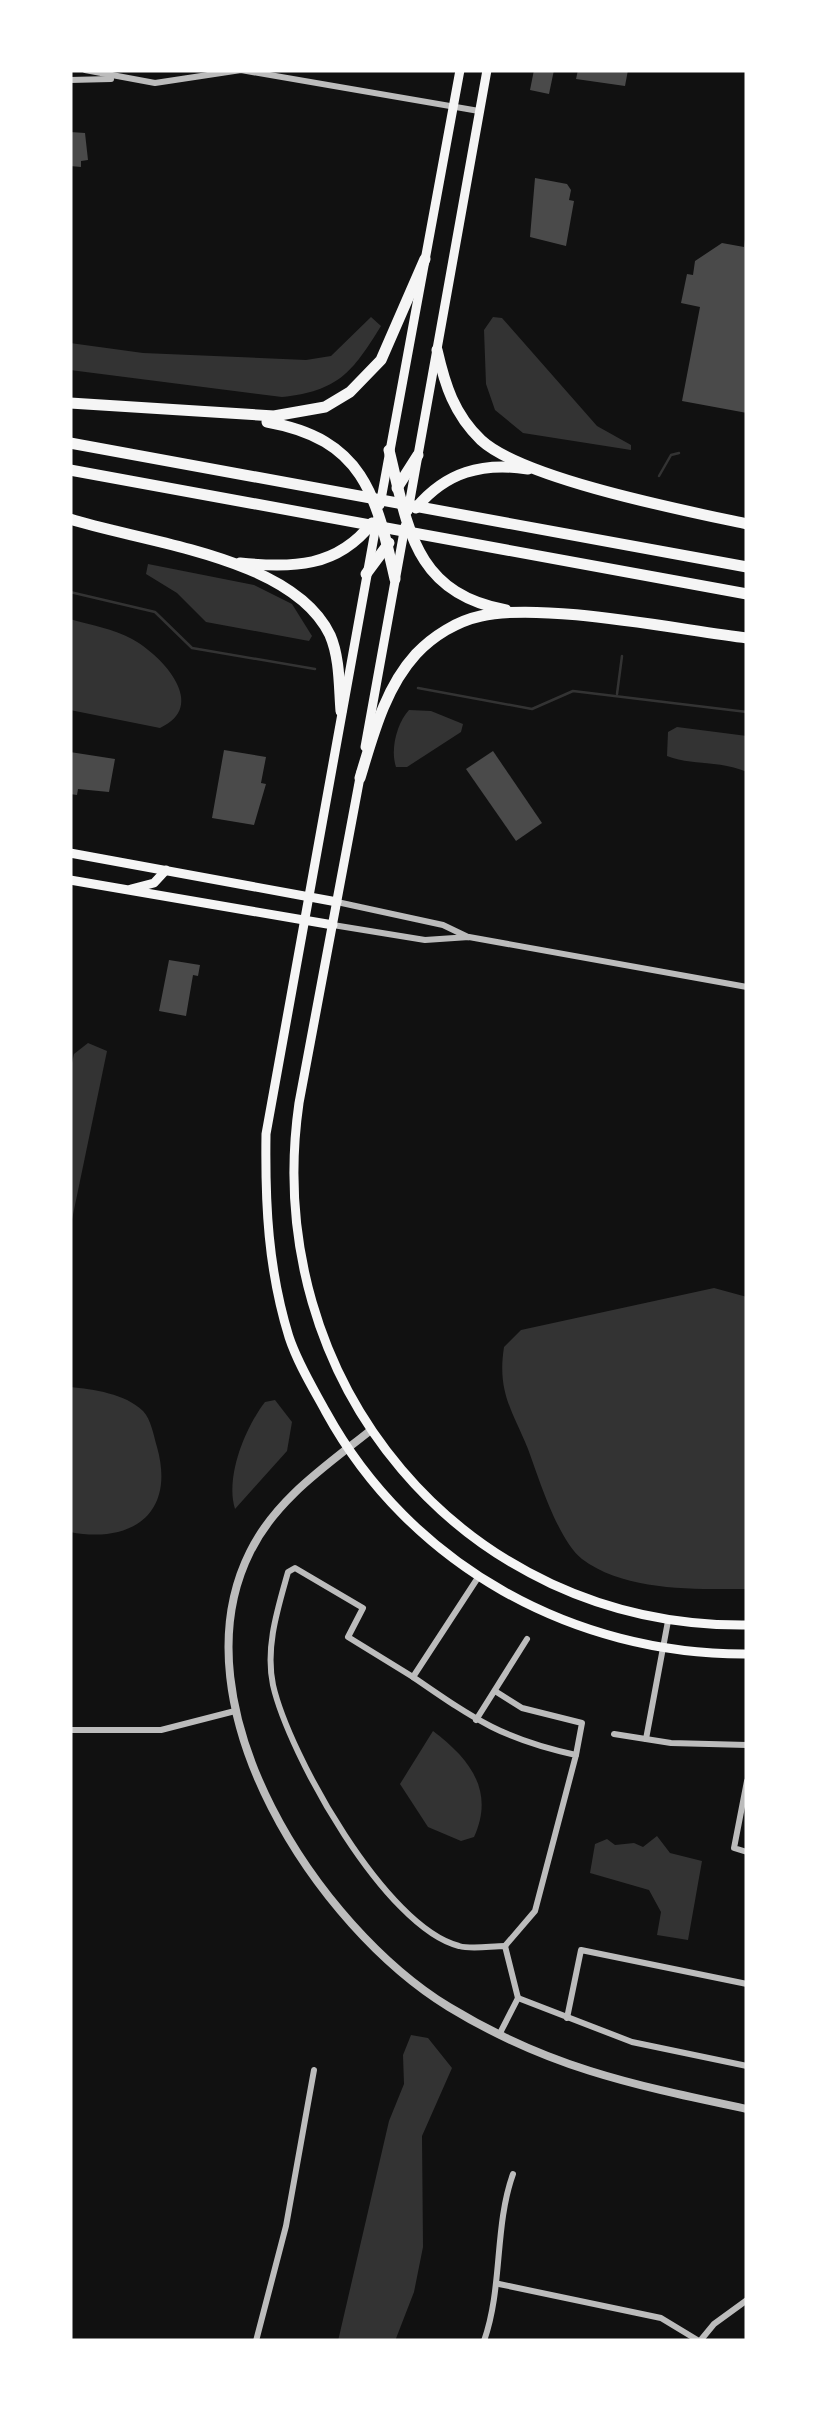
<svg xmlns="http://www.w3.org/2000/svg" width="817" height="2411" font-family="'Archivo Narrow',sans-serif">
	<style>
		.water { fill: #333 }
		.lines { fill: none; stroke-linecap: round; stroke-linejoin: round }
		.stream { stroke: #333; stroke-width: 2.5 }
		.building { fill: #4a4a4a }
		.minor { stroke: #bcbcbc; stroke-width: 6 }
		.tertiary { stroke: #bcbcbc; stroke-width: 8 }
		.secondary { stroke: #f5f5f5; stroke-width: 9 }
		.motorway { stroke: #f5f5f5; stroke-width: 11 }
	</style>
	<rect width="100%" height="100%" fill="#111"/>
	<!-- water -->
	<g class="water">
		<path d="M371,317L381,326C352,373 338,391 282,397L70,370V343L143,353L306,360L331,356Z"/>
		<path d="M493,317L502,318L597,426L631,445V450L523,433L495,410L486,384L484,330Z"/>
		<path d="M148,564L254,585L292,604L312,636L309,641L206,622L177,593L146,574Z"/>
		<path d="M70,619C90,625 114,629 132,639C163,656 209,706 160,728L70,710Z"/>
		<path d="M409,710L431,711L463,724L461,732L407,767H396C390,749 397,723 409,710Z"/>
		<path d="M677,727L747,736V772C720,760 693,766 667,756L668,732Z"/>
		<path d="M88,1043L107,1051L70,1229V1072L74,1054Z"/>
		<path d="M714,1288L747,1297V1589C695,1589 626,1592 582,1559C558,1540 539,1479 528,1449C512,1410 497,1392 504,1347L521,1330Z"/>
		<path d="M70,1387C93,1389 126,1394 143,1411C151,1419 154,1437 157,1447C176,1514 131,1544 70,1532Z"/>
		<path d="M275,1400L292,1422L287,1451L235,1509C225,1477 245,1428 265,1402Z"/>
		<path d="M433,1731C470,1759 495,1791 474,1837L461,1841L428,1827L400,1784Z"/>
		<path d="M657,1836L670,1853L702,1861L688,1940L657,1935L661,1912L649,1890L590,1873L595,1844L607,1839L615,1845L634,1843L643,1847Z"/>
		<path d="M411,2035L428,2038L452,2068L422,2136L423,2247L414,2292L395,2341H338L389,2121L404,2084L403,2055Z"/>
	</g>
	<g class="lines">
		<!-- stream -->
		<g class="stream">
			<path d="M659,476L671,455L679,453"/>
			<path d="M70,592L155,612L192,648L315,669"/>
			<path d="M418,688L532,709L573,691L747,712"/>
			<path d="M617,694L622,656"/>
		</g>
	</g>
	<!-- building -->
	<g class="building">
		<path d="M534,70H554L549,94L530,90Z"/>
		<path d="M578,70H628L625,86L576,79Z"/>
		<path d="M70,132L85,133L88,160L81,161V167L70,166Z"/>
		<path d="M535,178L567,184L571,190L569,200L574,201L566,246L530,237Z"/>
		<path d="M745,239H747V413L682,401L700,307L681,303L687,274L693,275L695,261L722,243L744,247Z"/>
		<path d="M224,750L266,757L261,783L266,784L254,825L212,818Z"/>
		<path d="M493,751L542,823L516,841L466,769Z"/>
		<path d="M70,752L115,759L109,792L78,789L77,795L70,794Z"/>
		<path d="M169,960L200,965L198,976L193,975L186,1016L159,1011Z"/>
	</g>
	<g class="lines">
		<!-- minor -->
		<g class="minor">
			<path d="M85,70L155,83L241,70L479,111"/>
			<path d="M70,80L111,79"/>
			<path d="M337,902L443,925L468,937"/>
			<path d="M333,925L425,940L469,937L747,987"/>
			<path d="M479,1576L413,1677L348,1637L363,1608L295,1568L288,1572C278,1608 265,1647 273,1685C289,1755 386,1928 459,1946C472,1950 491,1946 505,1946L518,1998"/>
			<path d="M413,1677C474,1719 502,1739 576,1755L535,1911L505,1946"/>
			<path d="M495,1691L522,1708L582,1723L576,1755"/>
			<path d="M476,1720L527,1639"/>
			<path d="M70,1730H161L235,1711"/>
			<path d="M614,1734L671,1743L747,1745"/>
			<path d="M646,1739L668,1621"/>
			<path d="M747,1781L734,1848L747,1852"/>
			<path d="M518,1998L632,2042L747,2066"/>
			<path d="M567,2018L581,1950L747,1984"/>
			<path d="M499,2035L518,1998"/>
			<path d="M499,2284L661,2318L699,2341"/>
			<path d="M256,2341L286,2226L314,2070"/>
			<path d="M484,2341C503,2287 494,2227 513,2174"/>
			<path d="M700,2341L714,2324L747,2300"/>
		</g>
		<!-- tertiary -->
		<path class="tertiary" d="M371,1430C326,1466 276,1499 250,1552C173,1706 318,1927 449,2007C549,2068 634,2085 747,2109"/>
		<!-- secondary -->
		<g class="secondary">
			<path d="M380,505L460,70"/>
			<path d="M408,511L487,70"/>
			<path d="M377,520L266,1134C265,1204 268,1269 289,1337C298,1364 313,1388 326,1412C410,1565 573,1655 747,1654"/>
			<path d="M365,747L405,526"/>
			<path d="M361,772L299,1103C259,1381 463,1628 747,1625"/>
			<path d="M70,853L337,902"/>
			<path d="M70,880L333,925"/>
			<path d="M131,889L154,883L166,870"/>
		</g>
		<!-- motorway -->
		<g class="motorway">
			<path d="M437,350C445,385 454,414 481,440C523,479 686,511 747,524"/>
			<path d="M70,403L274,416L325,407L350,392L381,360L425,259"/>
			<path d="M267,422C363,439 376,494 395,579"/>
			<path d="M70,443L747,567"/>
			<path d="M389,450C408,528 414,593 506,610"/>
			<path d="M70,470L747,594"/>
			<path d="M397,488L418,455"/>
			<path d="M416,508C446,472 482,462 528,469"/>
			<path d="M70,519C146,543 293,557 330,635C340,658 339,687 341,711"/>
			<path d="M240,563C292,568 337,568 372,523"/>
			<path d="M366,574L389,543"/>
			<path d="M360,778C373,735 385,688 416,654C433,636 457,621 481,616C544,602 679,630 747,638"/>
		</g>
	</g>
	<!-- border -->
	<rect width="817" height="2411" fill="none" stroke="#ffffff" stroke-width="145"/>
</svg>
